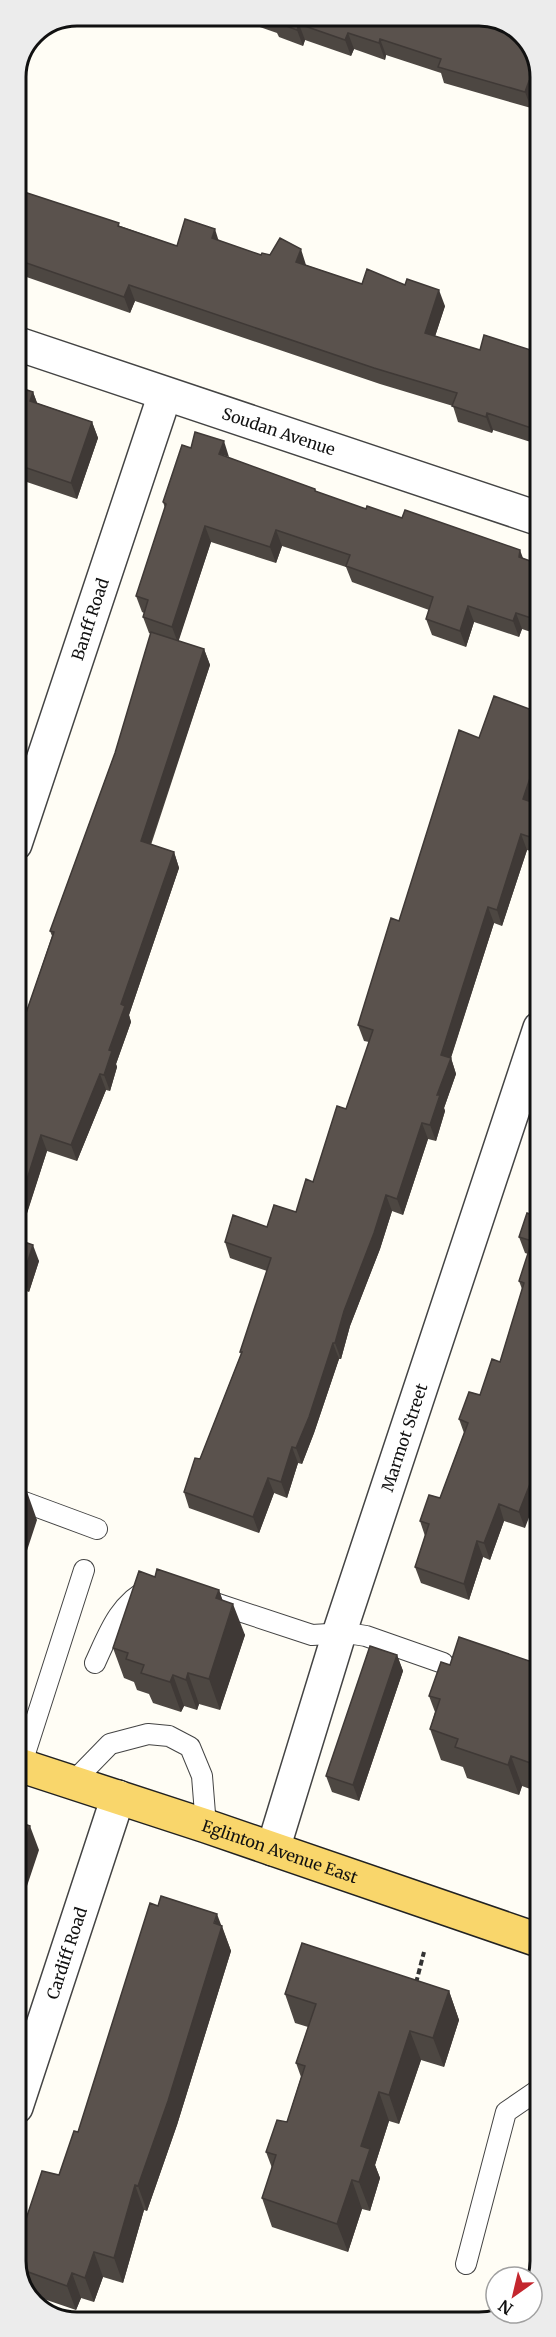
<svg xmlns="http://www.w3.org/2000/svg" width="556" height="2337" font-family="Merriweather,serif">
	<style>
		.lines { fill: none; stroke-linecap: round; stroke-linejoin: round }
		.service-casing { stroke: #444; stroke-width: 22 }
		.minor-casing { stroke: #444; stroke-width: 36 }
		.primary-casing { stroke: #222; stroke-width: 36 }
		.path { stroke: #333; stroke-width: 4; stroke-dasharray: 6 3; stroke-linecap: butt }
		.service { stroke: #fff; stroke-width: 20 }
		.minor { stroke: #fff; stroke-width: 33 }
		.primary { stroke: #f9d66b; stroke-width: 33 }
		.wall { fill: #4d4742 }
		.shaded-wall { fill: #3f3936 }
		.building { fill: #5a524d; stroke: #3f3936; stroke-width: 1.5 }
		.labels { text-anchor: middle; stroke-width: 6; stroke-linejoin: round; paint-order: stroke }
		.street-label { font-size: 16px; fill: #111; stroke: #fff }
		.rim { fill: none; stroke: #111; stroke-width: 3 }
	</style>
	<rect width="100%" height="100%" fill="#fffdf5"/>
	<g class="lines">
		<defs>
			<path id="service" d="M16 1499 97 1529
				M212 1602 312 1635 347 1633 366 1636 443 1663
				M95 1663C108 1635 119 1603 149 1589
				M21 1766 84 1570
				M72 1783 110 1744 148 1734 169 1736 190 1747 202 1776 206 1826
				M466 2264 506 2112 541 2088"/>
			<g id="minor">
				<path id="s1" d="M15 343 540 519"/>
				<path id="s2" d="M15 844 165 394"/>
				<path id="s3" d="M273 1849 339 1634 540 1028"/>
				<path id="s4" d="M16 2107 118 1797"/>
			</g>
			<g id="primary">
				<path id="s5" d="M16 1764 206 1826 541 1941"/>
			</g>
		</defs>
		<use href="#service" class="service-casing"/>
		<use href="#minor" class="minor-casing"/>
		<use href="#primary" class="primary-casing"/>
		<path class="path" d="M416 1983 424 1952"/>
		<use href="#service" class="service"/>
		<use href="#minor" class="minor"/>
		<use href="#primary" class="primary"/>
	</g>
	<path class="wall" d="M226 15H488L540 64V100L534 98 531 108 444 83 441 73 386 55 385 60 354 49 351 56 305 40 303 46 279 37 277 33Z
		M15 189 177 246 219 241 261 255 306 265 362 284 445 306 435 336 480 350 540 353V445L493 430 492 433 458 422 453 406 380 384 135 301 130 313 15 273Z
		M15 386 33 392 37 403 92 422 98 438 77 499 15 478Z
		M229 458 315 489 316 492 366 509 402 518 524 559 534 565 540 567V635L522 629 519 637 474 622 466 647 432 635 426 619 429 610 352 582 346 567 282 546 276 563 211 542 178 641 204 649 210 665 151 845 174 852 179 868 129 1015 131 1022 116 1064 117 1067 110 1091 106 1090 77 1161 47 1151 18 1240 39 1261 29 1292 16 1287 15 1025 26 1013 52 936 50 931 115 753 151 634 149 633 143 617 144 613 142 612 136 596 165 508 163 502Z
		M540 713V781L533 802 540 805V839L536 853 527 850 502 926 494 923 451 1058 456 1074 444 1108 445 1111 436 1141 428 1139 403 1215 392 1211 380 1249 350 1326 341 1359H339L314 1433 302 1464 298 1463 287 1498 274 1493 259 1533 189 1508 184 1492 200 1459 241 1354 240 1352 267 1271 230 1258 225 1242 267 1227 296 1212 313 1182 346 1109 369 1042 364 1041 358 1025 399 921 479 738Z
		M536 1216 525 1528 504 1521 490 1560 483 1557 469 1600 421 1583 415 1567 425 1536 420 1521 440 1498 464 1433 459 1419 480 1395 500 1362 522 1289 519 1281 528 1254 525 1253 519 1237Z
		M155 1577 219 1590 222 1600 245 1635 220 1710 199 1704 197 1710 184 1706 181 1712 153 1703 149 1694 137 1690 134 1682 124 1678 113 1648Z
		M397 1655 403 1671 359 1801 332 1792 326 1776Z
		M450 1665H541V1793L522 1786 519 1795 467 1778 463 1767 441 1760 430 1729 435 1712 429 1696Z
		M222 1926 231 1951 177 2125 147 2211 144 2210 123 2283 103 2277 94 2302 81 2298 76 2310 29 2294 16 2273V2249L59 2175 78 2132Z
		M449 1991 459 2020 444 2067 421 2060 399 2124 389 2121 375 2165 380 2178 370 2211 362 2209 348 2252 272 2227 262 2198 272 2168 266 2152 287 2122 301 2077 296 2063 308 2027 295 2023 285 1994Z"/>
	<path class="shaded-wall" d="M299 24 305 40 303 46 297 30Z
		M348 33 354 49 351 56 345 40Z
		M380 39 386 55 385 60 379 43Z
		M529 81 534 98 531 108 525 92Z
		M215 229 220 245 212 238Z
		M301 249 306 265 301 278 296 262Z
		M129 285 135 301 130 313 124 297Z
		M439 290 445 306 431 349 425 333Z
		M33 392 39 408 30 401Z
		M487 413 493 430 492 433 486 417Z
		M92 422 98 438 77 499 71 483Z
		M224 441 229 457 219 454Z
		M205 526 211 542 178 643 172 627Z
		M276 530 282 546 276 563 270 547Z
		M520 550 526 566 519 557Z
		M19 573 25 589 15 619V584Z
		M468 606 474 622 466 647 460 631Z
		M516 613 522 629 519 637 513 621Z
		M204 649 210 665 146 857 141 841Z
		M540 748V781L529 815 523 799Z
		M540 806V839L536 853 530 837Z
		M521 834 527 850 502 926 497 910Z
		M174 852 179 868 129 1015 131 1022 116 1064 117 1067 110 1091 104 1075 121 1004Z
		M488 907 494 923 450 1060 451 1058 456 1074 444 1108 445 1111 436 1141 430 1125 437 1095 441 1055Z
		M100 1074 106 1090 77 1161 71 1145Z
		M422 1123 428 1139 403 1215 397 1199Z
		M41 1135 47 1151 16 1248V1214Z
		M386 1195 392 1211 380 1249 350 1326 341 1359 335 1343 344 1311Z
		M33 1245 39 1261 29 1292 23 1276Z
		M333 1343 339 1359 314 1433 302 1464 296 1448Z
		M292 1447 298 1463 287 1498 281 1482Z
		M541 1451V1486L525 1528 519 1512Z
		M268 1478 274 1493 259 1533 253 1517Z
		M26 1489 37 1520 16 1584V1520Z
		M499 1504 504 1521 490 1560 484 1543Z
		M477 1541 483 1557 469 1600 464 1584Z
		M219 1590 229 1618 233 1604 245 1635 220 1710 209 1679 216 1598Z
		M397 1655 403 1671 359 1801 353 1785Z
		M188 1673 199 1704 197 1710 186 1680Z
		M173 1675 184 1706 181 1712 170 1682Z
		M541 1752V1776L536 1765Z
		M511 1756 522 1786 519 1795 508 1765Z
		M30 1826 39 1850 16 1919V1869Z
		M217 1914 231 1951 177 2125 147 2211 138 2186Z
		M449 1991 459 2020 444 2067 433 2038Z
		M410 2031 421 2060 399 2124 389 2095Z
		M379 2092 389 2121 375 2165 380 2178 370 2211 359 2182 361 2146Z
		M352 2180 362 2209 348 2252 337 2224Z
		M135 2185 144 2210 123 2283 114 2258Z
		M94 2252 103 2277 94 2302 85 2278Z
		M72 2273 81 2298 76 2310 67 2286Z"/>
	<path class="building" d="M267 15H488L520 30 540 64V81L539 80 538 85 529 81 525 92 438 67 441 59 380 39 379 43 348 33 345 40 299 24 297 30 273 21 274 18Z
		M15 189 119 223 118 226 177 246 185 219 215 229 212 238 261 255 262 253 270 255 280 238 301 249 296 262 362 284 367 269 405 285 407 279 439 290 425 333 480 350 484 335 540 353V431L487 413 486 417 452 406 457 393 374 368 129 285 124 297 15 259Z
		M15 386 33 392 30 401 92 422 71 483 15 464Z
		M195 432 224 441 219 454 315 489V491L366 509 367 506 402 518 405 510 520 550 519 557 533 562 532 564 540 567V621L516 613 513 621 468 606 460 631 426 619 433 597 346 566 350 555 276 530 270 547 205 526 172 627 143 617 148 600 136 596 166 504 163 502 182 445 191 448Z
		M15 572 19 573 15 584Z
		M151 632 204 649 141 841 174 852 121 1004 125 1006 109 1050 112 1051 104 1075 100 1074 71 1145 41 1135 16 1214 15 1025 20 1011 26 1013 54 932 50 931 115 753Z
		M494 696 540 713V748L523 799 540 805V806L530 837 521 834 497 910 488 907 441 1055 451 1058 437 1095H440L430 1125 422 1123 397 1199 386 1195 374 1233 344 1311 335 1343H333L309 1417 296 1448 292 1447 281 1482 268 1478 253 1517 184 1492 195 1458 200 1459 242 1352H240L271 1258 225 1242 233 1215 267 1227 274 1205 296 1212 306 1179 313 1182 337 1106 346 1109 373 1030 358 1025 391 918 399 921 459 730 479 738Z
		M540 1202 541 1451 537 1466 519 1512 499 1504 484 1543 477 1541 464 1584 415 1567 429 1524 420 1521 429 1495 440 1498 468 1423 459 1419 469 1392 480 1395 492 1359 500 1362 524 1283 519 1281 532 1241 519 1237 527 1213 536 1216Z
		M16 1239 33 1245 23 1276 16 1273Z
		M16 1486 26 1489 16 1520Z
		M157 1569 219 1590 216 1598 233 1604 209 1679 188 1673 186 1680 173 1675 170 1682 141 1673 144 1665 126 1659 128 1653 113 1648 139 1571 155 1577Z
		M459 1637 541 1665V1752L536 1765 511 1756 508 1765 455 1747 458 1739 430 1729 440 1699 429 1696 441 1662 450 1665Z
		M370 1646 397 1655 353 1785 326 1776Z
		M16 1821 30 1826 16 1869Z
		M161 1896 217 1914 214 1923 222 1926 168 2101 138 2186 135 2185 114 2258 94 2252 85 2278 72 2273 67 2286 20 2269 21 2267 16 2265V2249L42 2171 59 2175 74 2131 78 2132 150 1903 158 1906Z
		M302 1943 449 1991 433 2038 410 2031 389 2095 379 2092 361 2146 370 2149 359 2182 352 2180 337 2224 262 2198 276 2155 266 2152 277 2120 287 2122 305 2066 296 2063 316 2004 285 1994Z"/>
	<g class="labels">
		<g class="street-label">
			<text dy="6" stroke="none"><textPath href="#s1" startOffset="278">Soudan Avenue</textPath></text>
			<text dy="6" stroke="none"><textPath href="#s2" startOffset="237">Banff Road</textPath></text>
			<text dy="6" stroke="none"><textPath href="#s3" startOffset="432">Marmot Street</textPath></text>
			<text dy="6" stroke="none"><textPath href="#s5" startOffset="278">Eglinton Avenue East</textPath></text>
			<text dy="6" stroke="none"><textPath href="#s4" startOffset="162">Cardiff Road</textPath></text>
		</g>
	</g>
	<path d="M0 0H556V2337H0ZM77 26H479A51 51 0 0 1 530 77V2261A51 51 0 0 1 479 2312H77A51 51 0 0 1 26 2261V77A51 51 0 0 1 77 26Z" fill="#ececec" fill-rule="evenodd"/>
	<path class="rim" d="M77 26H479A51 51 0 0 1 530 77V2261A51 51 0 0 1 479 2312H77A51 51 0 0 1 26 2261V77A51 51 0 0 1 77 26Z"/>
	<g transform="translate(514 2295) rotate(214)"><circle r="28" fill="#ffffff" stroke="#a0a0a0" stroke-width="1.5"/>
	<path d="M0-4.5L10 22L0 15L-10 22Z" fill="#c4262e"/>
	<text y="-9" font-size="16" font-weight="bold" text-anchor="middle" fill="#111111">N</text>
	</g>
</svg>
